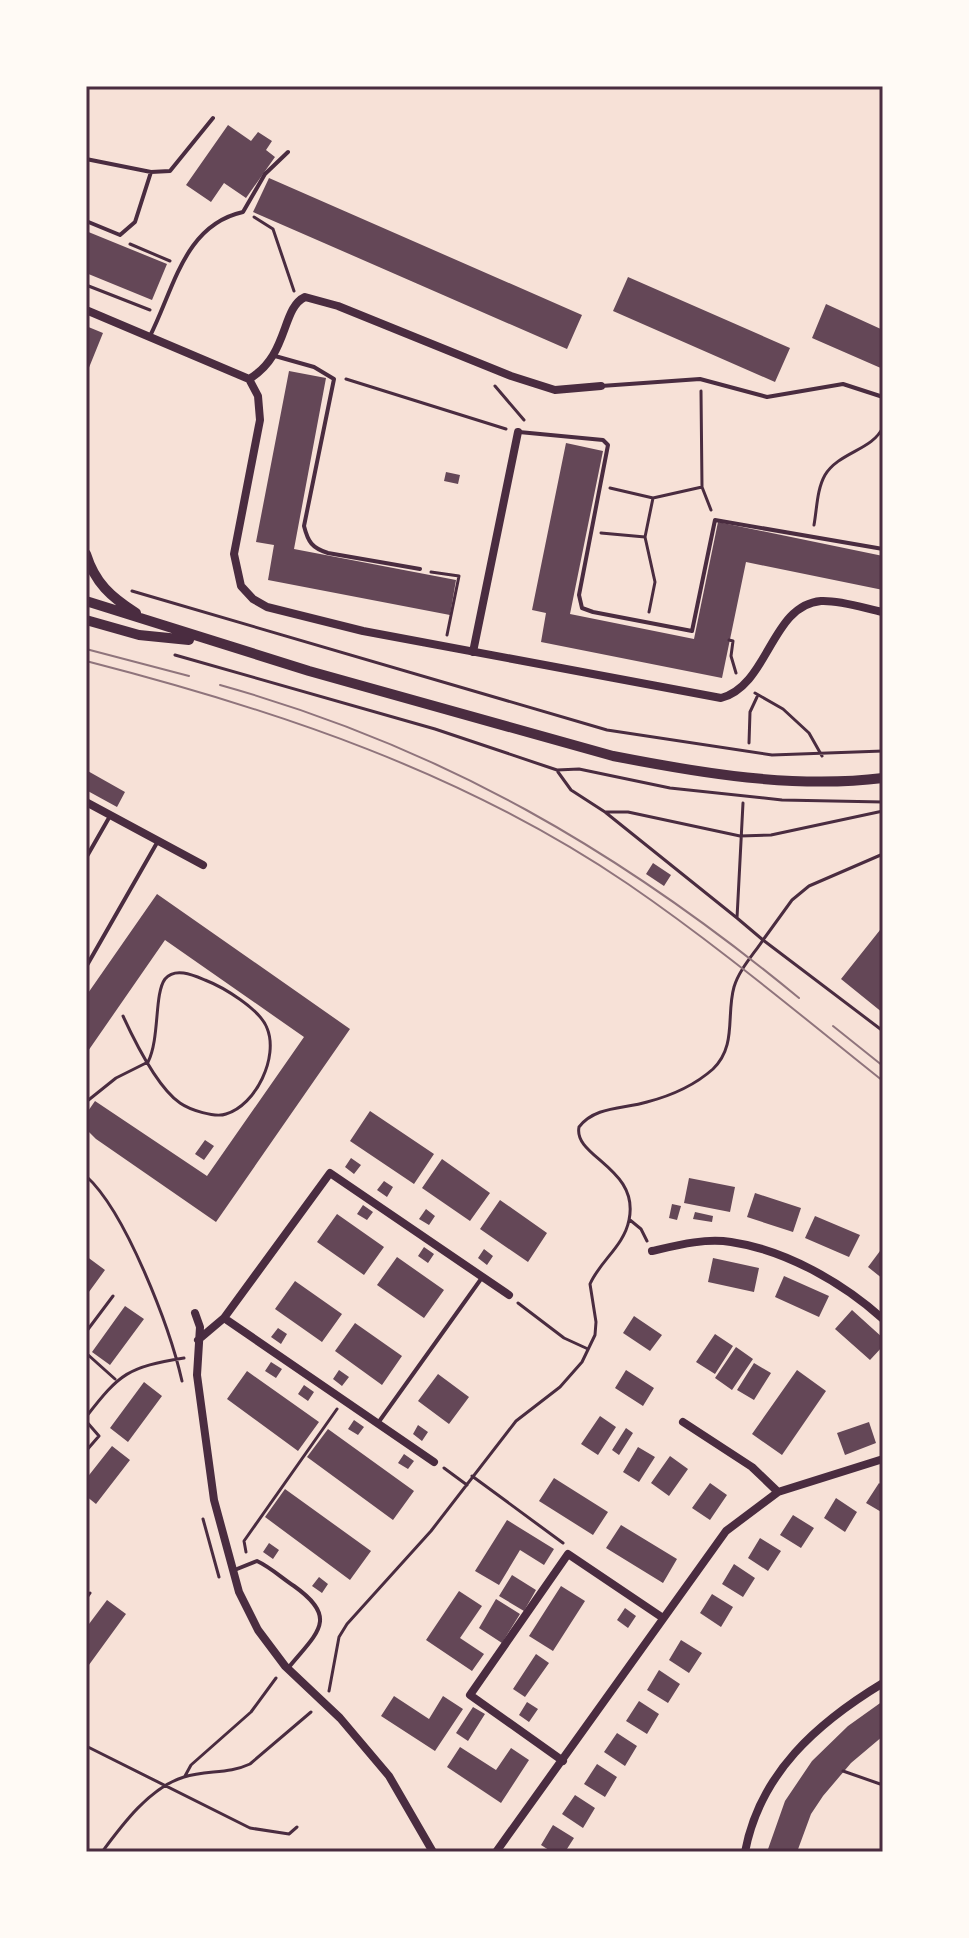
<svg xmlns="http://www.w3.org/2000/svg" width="969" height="1938" font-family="'Source Sans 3',sans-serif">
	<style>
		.building { fill: #644757 }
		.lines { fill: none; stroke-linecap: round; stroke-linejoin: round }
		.path { stroke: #4a2c40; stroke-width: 3 }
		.service { stroke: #4a2c40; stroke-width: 4 }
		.minor { stroke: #4a2c40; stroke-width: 8 }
		.tertiary { stroke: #4a2c40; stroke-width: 10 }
		.tram { stroke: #8f747c; stroke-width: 2 }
		.neatline { fill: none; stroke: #4a2c40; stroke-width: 3 }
	</style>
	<rect width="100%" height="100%" fill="#f7e1d7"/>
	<path class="building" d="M228 125 251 141 258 132 272 141 266 150 275 157 246 198 224 183 211 202 186 185Z
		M269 178 582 315 567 349 253 212Z
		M86 231 167 264 152 300 86 273Z
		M628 277 790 348 775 382 613 311Z
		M826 304 883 330V369L812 338Z
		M86 326 103 333 86 375Z
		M289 371 326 378 294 549 456 580 450 615 268 580 274 545 256 542Z
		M566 443 603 451 570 614 694 639 718 522 883 556V590L746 562 722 678 541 642 546 613 532 610Z
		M446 472 460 475 458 484 444 481Z
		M86 770 125 792 117 807 86 790Z
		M653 863 671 875 664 886 646 874Z
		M157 894 350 1029 216 1222 96 1139 86 1129V1114L95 1101 207 1176 304 1037 165 940 86 1054V996Z
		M880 930 883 932V1013L841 979Z
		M370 1111 434 1154 414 1184 350 1141Z
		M205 1140 214 1146 204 1160 195 1154Z
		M351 1158 361 1165 354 1174 345 1167Z
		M442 1159 490 1193 470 1221 422 1188Z
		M689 1178 735 1187 730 1212 684 1203Z
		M384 1181 393 1187 387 1197 377 1190Z
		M755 1193 801 1208 793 1232 747 1217Z
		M500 1200 547 1233 528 1262 480 1229Z
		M672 1204 681 1206 677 1220 669 1218Z
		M363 1205 373 1212 367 1220 357 1214Z
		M426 1209 435 1216 429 1225 419 1219Z
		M695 1212 713 1216 712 1222 693 1219Z
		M337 1214 384 1247 364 1275 317 1242Z
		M815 1216 860 1235 849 1257 805 1238Z
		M424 1247 434 1254 428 1263 418 1256Z
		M883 1247V1279L868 1267Z
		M484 1249 493 1256 487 1265 478 1258Z
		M86 1256 105 1270 86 1296Z
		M397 1257 444 1290 424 1318 377 1285Z
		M713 1258 759 1268 754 1292 708 1282Z
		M784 1276 829 1296 819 1317 775 1297Z
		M295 1281 342 1314 322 1342 275 1309Z
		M125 1306 144 1319 110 1365 92 1352Z
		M852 1310 883 1338V1346L870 1360 835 1329Z
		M634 1316 662 1335 650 1351 623 1333Z
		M355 1323 402 1356 382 1385 335 1351Z
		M278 1328 287 1334 281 1344 271 1337Z
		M715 1334 733 1346 715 1374 696 1362Z
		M736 1347 753 1359 732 1390 715 1378Z
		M271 1362 282 1369 276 1378 265 1371Z
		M754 1363 771 1373 754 1400 737 1390Z
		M339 1370 349 1377 342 1386 333 1379Z
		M626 1370 654 1388 643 1406 615 1388Z
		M797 1370 826 1391 782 1455 752 1434Z
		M247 1371 319 1422 298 1451 227 1399Z
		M438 1374 469 1397 449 1424 418 1401Z
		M144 1382 162 1396 128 1442 110 1428Z
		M304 1385 314 1392 308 1401 298 1394Z
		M600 1416 616 1427 598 1455 581 1444Z
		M354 1420 364 1427 358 1435 348 1429Z
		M869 1422 876 1443 845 1455 837 1433Z
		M418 1425 428 1432 422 1441 413 1434Z
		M626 1428 633 1433 619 1455 612 1450Z
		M328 1429 414 1491 393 1520 307 1457Z
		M112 1446 130 1460 96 1504 86 1496V1479Z
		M638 1447 655 1457 639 1482 623 1472Z
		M404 1454 414 1461 408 1469 398 1463Z
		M670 1456 688 1469 669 1496 651 1483Z
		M554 1478 608 1512 593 1535 539 1501Z
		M710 1483 727 1495 710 1520 692 1508Z
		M879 1483 883 1486V1513L866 1503Z
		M285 1489 371 1551 350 1580 265 1517Z
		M836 1498 857 1512 845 1532 824 1518Z
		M793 1515 814 1528 801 1548 780 1535Z
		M507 1520 554 1549 544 1565 520 1550 499 1585 475 1571Z
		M621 1525 677 1559 663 1583 606 1548Z
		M760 1538 781 1551 768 1571 748 1558Z
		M269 1543 279 1550 273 1559 263 1552Z
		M734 1564 755 1578 743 1597 722 1584Z
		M512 1575 536 1590 524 1611 499 1596Z
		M319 1577 328 1584 322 1593 312 1586Z
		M561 1586 585 1601 553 1651 529 1636Z
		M459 1591 482 1606 460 1638 484 1654 472 1671 426 1640Z
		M712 1594 733 1607 721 1627 700 1613Z
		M496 1599 520 1614 502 1643 479 1628Z
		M107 1600 126 1614 86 1669V1628Z
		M625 1608 636 1616 628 1628 617 1620Z
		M681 1640 702 1653 689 1673 669 1660Z
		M536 1654 549 1663 525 1697 513 1689Z
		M659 1670 680 1684 668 1703 647 1690Z
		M394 1696 429 1719 443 1696 463 1709 435 1751 381 1716Z
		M639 1701 659 1714 647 1734 626 1721Z
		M883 1701V1736L851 1763 823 1796 811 1814 797 1852H767L785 1801 812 1761 848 1726Z
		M527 1702 538 1709 529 1722 519 1715Z
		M473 1707 485 1714 468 1741 456 1733Z
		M617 1733 637 1746 625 1766 604 1752Z
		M460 1747 496 1770 511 1748 529 1760 501 1803 447 1767Z
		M597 1764 617 1777 605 1797 584 1784Z
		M575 1795 595 1808 583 1828 562 1814Z
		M553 1825 574 1838 565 1852H552L541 1845Z"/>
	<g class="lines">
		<path class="path" d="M254 217 273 229 294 291
			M130 244 170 261
			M86 285 150 310
			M346 379 506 429
			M495 386 524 420
			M701 391 702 487 711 510
			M610 488 653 498
			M814 525C817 508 817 489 825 475 839 452 873 450 883 427
			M601 533 645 537
			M431 572 459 576 447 635
			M132 591 607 730 772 755 883 751
			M649 612 655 582 645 537 653 498 702 487
			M729 640 733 641 731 656 736 673
			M175 655 435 729 557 770 579 769 670 788 782 800 883 802
			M755 693 783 709 809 733 822 756
			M749 743 750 712 757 697
			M558 772 571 790 605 812 737 918
			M605 812H628L740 836 771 835 883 811
			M883 854 809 886 792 900 763 940 883 1031
			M86 1102 116 1078 148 1062C160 1038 154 994 165 979 175 967 193 975 205 980 223 987 260 1009 267 1028 279 1057 256 1105 226 1114 215 1118 190 1110 180 1103 157 1087 135 1042 123 1016
			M86 1176C126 1212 170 1328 182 1381
			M630 1220 641 1229 647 1241
			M518 1303 564 1338 588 1349
			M86 1332 113 1296
			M86 1353 115 1379
			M86 1417C120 1373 128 1367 184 1358
			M86 1421 99 1436 86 1451
			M444 1468 467 1485
			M472 1476 563 1543
			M203 1519 219 1577
			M246 1552 244 1541 337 1409
			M86 1599 90 1593
			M329 1691 339 1637 347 1624 431 1531 516 1421 560 1387 582 1362 595 1335 596 1322 590 1284C600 1261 624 1246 629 1220 640 1168 573 1157 579 1127 595 1106 624 1109 647 1102 670 1096 695 1085 713 1069 737 1046 726 1015 734 987 739 970 753 955 763 940L737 918 743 803
			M86 1746 250 1828 289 1834 297 1827
			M843 1771 883 1785
			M185 1776 191 1765 251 1712 276 1678
			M102 1852C122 1825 150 1787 184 1777 206 1770 229 1774 250 1764L311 1712"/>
		<path class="service" d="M86 159 151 172 135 222 120 235 86 221
			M151 172 170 171 213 118
			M150 336C174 289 184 225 243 212L265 174 288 152
			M275 356 314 367 334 379 304 526C308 542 312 548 328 553L420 569
			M601 386 700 379 767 397 843 384 883 397
			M519 432 603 440 608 445 579 595 582 608 593 612 692 631 715 520 883 549
			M86 858 110 816
			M86 967 158 841
			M378 1423 481 1279
			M232 1571 257 1561C270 1567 282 1578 294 1586 339 1618 318 1632 289 1667"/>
		<path class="minor" d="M86 310 249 379 258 396 260 420 234 554 241 586 253 599 267 607 363 631 721 698C769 685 771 605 821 601 840 600 864 608 883 612
			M249 379C289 356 281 308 305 297L338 306 511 376 555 390 601 386
			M473 652 518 432
			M86 802 203 865
			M652 1251C678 1245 705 1238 731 1242 786 1250 843 1283 883 1319
			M195 1313 200 1327 197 1375 214 1500 239 1592 258 1630 285 1666 340 1718 389 1776 433 1852
			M224 1318 434 1462
			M198 1340 224 1318 330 1173 509 1295
			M683 1422 752 1467 778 1492
			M563 1761 470 1695 568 1554 663 1618
			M496 1852 726 1531 778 1492 883 1459
			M745 1852C760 1773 817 1723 883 1683"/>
		<path class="tertiary" d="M86 554C95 583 111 597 136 613
			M86 601 309 671 613 756C700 773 794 789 883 778
			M86 620 139 635 189 640"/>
		<path class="tram" d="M86 649 189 676
			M86 661C277 710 463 772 628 884 717 945 799 1014 883 1081
			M220 685C442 747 622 852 799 998
			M833 1026 883 1066"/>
	</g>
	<rect width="969" height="1938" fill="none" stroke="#fffaf5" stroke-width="176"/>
	<rect x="88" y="88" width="793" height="1762" class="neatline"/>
</svg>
